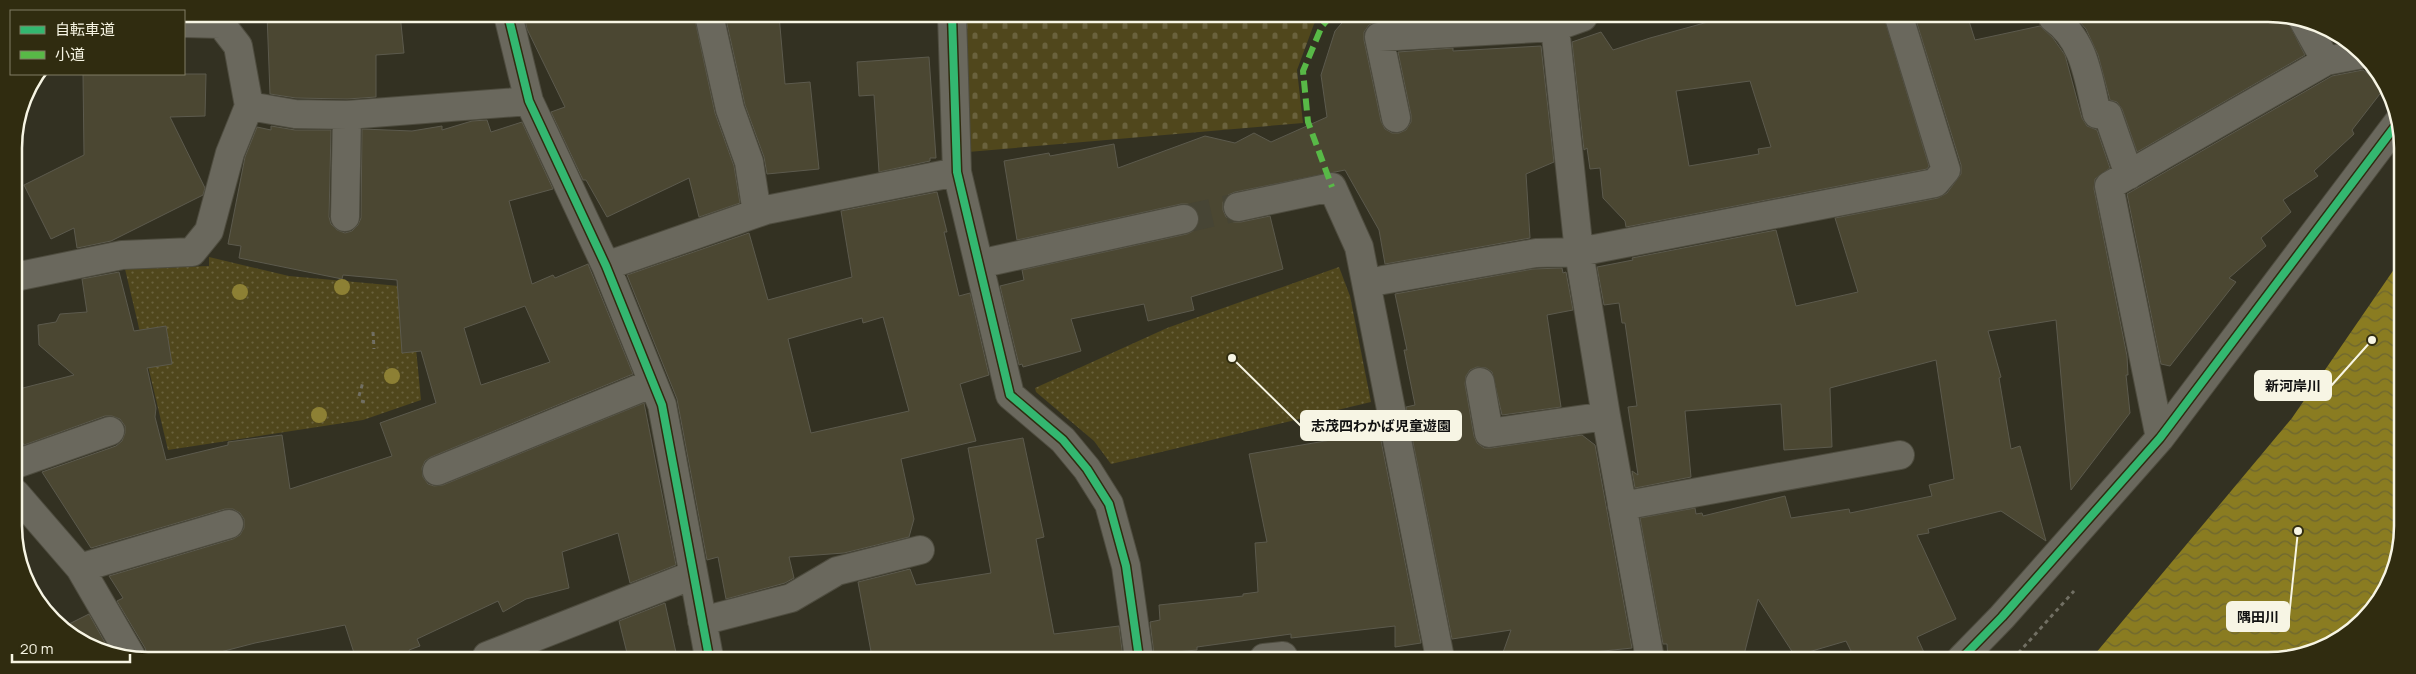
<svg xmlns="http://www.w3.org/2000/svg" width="2416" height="674" font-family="Manrope,'Noto Sans JP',sans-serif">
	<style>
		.cemetery { fill: url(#cemetery-stones) }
		.park { fill: url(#park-dots) }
		.water { fill: url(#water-waves) }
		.building { fill: #4b4732; stroke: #5c5a4d; fill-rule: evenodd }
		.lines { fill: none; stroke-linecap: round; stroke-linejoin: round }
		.minor-tunnel { stroke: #474535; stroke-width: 28; stroke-dasharray: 28 14; stroke-linecap: butt }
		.minor-casing { stroke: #4e4c3f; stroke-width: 30 }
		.path { stroke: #716f63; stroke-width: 3; stroke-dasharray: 4 4; stroke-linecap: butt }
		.minor { stroke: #6a685d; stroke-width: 28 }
		.quiet { stroke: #58b947; stroke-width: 6; stroke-dasharray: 12 6; stroke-linecap: butt }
		.cycleway-casing { stroke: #302c10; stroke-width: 11 }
		.cycleway { stroke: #33b770; stroke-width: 8 }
		.tree { fill: #8d8034 }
		.rim { fill: none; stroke: #f7f5e4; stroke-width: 2.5 }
		.leader { fill: none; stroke: #f7f5e4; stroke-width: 2 }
		.callout-dot { fill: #f7f5e4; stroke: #302c10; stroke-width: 2 }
		.callout { fill: #f7f5e4; stroke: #f7f5e4; stroke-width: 2 }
		.callout-label { font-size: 14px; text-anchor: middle; font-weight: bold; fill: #111 }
	</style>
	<defs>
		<pattern id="cemetery-stones" width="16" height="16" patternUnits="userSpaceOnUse" patternTransform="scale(1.25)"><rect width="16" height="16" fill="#50471c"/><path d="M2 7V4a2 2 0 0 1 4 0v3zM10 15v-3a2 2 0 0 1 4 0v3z" fill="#6a623d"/></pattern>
		<pattern id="park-dots" width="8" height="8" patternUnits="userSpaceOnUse" patternTransform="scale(1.25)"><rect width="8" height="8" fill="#50471c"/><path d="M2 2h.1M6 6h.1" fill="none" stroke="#6a623d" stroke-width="1.8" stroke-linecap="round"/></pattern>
		<pattern id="water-waves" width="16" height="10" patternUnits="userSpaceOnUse" patternTransform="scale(1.25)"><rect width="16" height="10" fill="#8a7c21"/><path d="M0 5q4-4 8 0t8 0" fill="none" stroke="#6d6631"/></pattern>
	</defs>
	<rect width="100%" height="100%" fill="#333122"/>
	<path class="cemetery" d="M959 15 1321 16 1314 24 1297 70 1303 123 968 152Z"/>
	<path class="park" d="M209 257 289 276 410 287 421 400 363 420 168 450 125 269 209 266Z
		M1339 267 1350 296 1371 402 1111 464 1094 441 1036 392 1035 388 1167 328Z"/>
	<path class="water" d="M2399 262 2398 560 2356 627 2319 650 2276 660H2090L2292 418Z"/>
	<path class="building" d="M267 14H400L404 53 376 55V97L347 99 296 98 270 94Z
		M524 15H694L715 113 734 166 740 203 699 217 689 178 607 217 586 180H583L551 112 565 107 527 29Z
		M725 15H779L785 84 810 82 819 169 767 174 764 157 745 105Z
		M1348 16H1434V18L1378 22 1369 25 1364 32V40L1381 121 1385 129 1392 133H1399L1406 130 1411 122V115L1398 52 1453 48V51L1541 46 1554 162 1526 174 1530 238 1385 264 1379 230 1345 170 1235 192 1228 195 1223 202V210L1226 217 1233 222H1241L1270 216 1283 269 1191 297 1194 310 1148 321 1144 304 1071 319 1081 351 1023 367 1022 364 1019 365 1000 286 1024 280 1022 270 1187 234 1195 230 1199 224V216L1195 208 1188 204H1181L1017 240 1004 161 1049 153 1050 156 1114 144 1118 168 1205 136 1235 143 1254 133 1271 142 1327 117 1321 75 1335 31Z
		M1726 17H1884L1929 166 1927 169 1626 227 1625 221 1603 198 1600 168 1590 169 1587 148 1584 150 1572 42 1601 32 1613 50 1650 38ZM1750 81 1771 147 1758 149 1759 154 1689 166 1676 91Z
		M1915 17 1968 18 1975 40 2040 26 2053 38 2065 55 2082 118 2087 126 2097 130 2110 168 2095 179 2094 189 2127 356 2128 375H2126L2130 413 2071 490 2056 320 1988 331 2001 377 1999 378 2011 449 2020 446 2046 541 2001 511 1928 529 1929 533 1917 535 1956 619 1917 637 1927 659H1855L1846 641 1795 656 1758 599 1743 659H1668L1667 644H1663L1640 518 1695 508 1696 514 1702 513 1703 516 1785 496 1791 518 1849 509 1850 513 1932 496 1929 485 1954 479 1936 360 1830 388 1832 447 1784 450 1781 404 1685 411 1691 477 1635 488 1632 471 1638 475 1628 407 1637 406 1625 323H1622L1619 303 1604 305 1597 267 1633 260 1632 258 1776 230 1796 306 1858 292 1835 218 1938 198 1947 193 1961 174V165Z
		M2082 18H2286L2305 55 2137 152 2122 109 2117 102 2110 100 2098 55 2086 29 2077 19Z
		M929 57 936 158H930V161L879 172 874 95 859 96 857 62Z
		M2363 70 2378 81 2383 90 2352 130 2354 134 2314 171 2318 176 2283 200 2291 212 2261 238 2266 246 2229 278 2236 282 2170 366 2161 364 2127 194 2332 76Z
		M83 74H206L205 116 170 117 205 188 203 195 111 241 77 248 74 228 51 239 24 185 84 155Z
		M487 120 491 132 522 122 553 189 509 201 532 284 553 275 555 278 588 264 633 374 431 457 425 461 422 468 423 477 428 484 434 486 443 485 644 403 676 565 630 583 618 533 562 552 569 588 526 599 503 612 498 601 417 639 420 646 409 650 411 656H355L345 625 255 643 205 656H147L145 648 117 601 123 598 109 576 233 539 240 535 244 528V519L240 513 233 509H225L91 548 42 472 116 446 122 441 125 433V426L120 419 112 416H105L24 445 16 431 15 390 74 375 39 345 38 325 56 322 60 314 87 312 82 279 119 272 134 331 166 326 172 364 147 368 156 408 155 417 166 460 228 445V442L282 435 290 489 392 456 380 423 436 403 421 351 402 353 397 280 343 275 342 279 239 258 241 246 228 244 245 157 257 127 271 130V126L295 130H331L329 217 331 224 337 230 345 233 352 231 358 225 361 218 362 129 412 131 442 126V130L472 121ZM525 306 550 362 481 385 464 328Z
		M937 192 947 232H944L959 296 970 293 989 375 960 384 976 441 901 459 914 519 909 537 844 553 789 557 794 578 785 583 726 599 718 557 707 560 677 399 627 275 749 233 768 300 852 277 841 211ZM883 317 909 411 811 433 788 339 862 318 863 323Z
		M1562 268 1563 273 1566 272 1573 310 1547 315 1561 407 1502 415 1492 372 1486 368 1477 367 1470 370 1466 376 1465 384 1474 436 1477 443 1484 448H1491L1582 435 1595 445 1632 648 1575 654 1568 659 1501 658 1511 630 1452 639 1406 407 1415 405 1404 350H1407L1395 294 1533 269Z
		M1376 415 1421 643 1395 647V626L1291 638V634L1197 647V650L1154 654 1150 622 1160 620 1159 605 1243 596V594L1258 592 1255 543 1267 542 1249 454 1331 440 1329 427Z
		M1023 438 1044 537 1036 539 1054 634 1119 626 1123 658 872 657 858 582 910 569 916 585 991 573 968 448Z
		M665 603 677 657H628L619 621Z
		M89 614 112 655 63 627Z"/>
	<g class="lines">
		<path class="minor-tunnel" d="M1184 219 1238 207"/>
		<defs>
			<path id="minor" d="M223 14 221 24 238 46 249 106 295 114 347 115 529 101
				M508 15 529 101 606 266 662 405 709 657
				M709 15 730 109 749 162 757 213
				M952 15 957 172 1010 395 1063 440 1087 469 1109 504 1126 566 1139 658
				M1583 17 1555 27 1579 252 1606 416 1650 659
				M2053 18C2085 40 2088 78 2097 114L2108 115 2129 175
				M2302 18 2326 61
				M184 23 221 24
				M1396 118 1379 37 1555 27
				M1238 207 1332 187 1359 247 1440 658
				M345 217 347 115
				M979 264 1184 219
				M606 266 766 210 957 172
				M15 277 122 255 192 252 209 231 230 153 249 106
				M1383 280 1536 253 1579 252 1935 183 1946 170 1899 17
				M1480 382 1489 433 1606 416
				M2160 438 2109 186 2326 61 2363 54
				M16 464 110 431
				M437 471 653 383
				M16 494 80 568 131 656
				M1622 506 1900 455
				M80 568 229 524
				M702 621 791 598 837 571 920 550
				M487 656 693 575
				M1264 658 1283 656
				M1961 659 2002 617 2160 438 2399 121"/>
		</defs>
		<use href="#minor" class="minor-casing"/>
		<path class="path" d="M373 332 374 349
			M359 396 363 382
			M361 401 365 402
			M2013 659 2074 591"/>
		<use href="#minor" class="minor"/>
		<path class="quiet" d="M1331 16 1322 26 1303 71 1308 122 1332 187"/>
		<defs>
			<path id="cycleway" d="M508 15 529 101 606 266 662 405 709 657
				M952 15 957 172 1010 395 1063 440 1087 469 1109 504 1126 566 1139 658
				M1961 659 2002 617 2160 438 2399 121"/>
		</defs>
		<use href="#cycleway" class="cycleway-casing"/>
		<use href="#cycleway" class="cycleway"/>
	</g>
	<g class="tree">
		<circle cx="342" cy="287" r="8"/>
		<circle cx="240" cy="292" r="8"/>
		<circle cx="392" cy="376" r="8"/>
		<circle cx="319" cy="415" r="8"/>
	</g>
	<path d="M0 0H2416V674H0ZM148 22H2268A126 126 0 0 1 2394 148V526A126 126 0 0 1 2268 652H148A126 126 0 0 1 22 526V148A126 126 0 0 1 148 22Z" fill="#302c10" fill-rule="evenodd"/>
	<path class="rim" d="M148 22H2268A126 126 0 0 1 2394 148V526A126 126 0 0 1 2268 652H148A126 126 0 0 1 22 526V148A126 126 0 0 1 148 22Z"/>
	<path class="leader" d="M2372 340L2331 386M1232 358L1301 426M2298 531L2289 617"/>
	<g class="callout-dot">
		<circle cx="2372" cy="340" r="5"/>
		<circle cx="1232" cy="358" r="5"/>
		<circle cx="2298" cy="531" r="5"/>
	</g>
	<g class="callout">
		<rect x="2255" y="371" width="76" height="29" rx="5"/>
		<rect x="1301" y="411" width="160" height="29" rx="5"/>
		<rect x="2227" y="602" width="62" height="29" rx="5"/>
	</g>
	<g class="callout-label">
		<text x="2293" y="391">新河岸川</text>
		<text x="1381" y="431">志茂四わかば児童遊園</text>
		<text x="2258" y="622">隅田川</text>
	</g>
	<rect x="10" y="10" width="175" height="65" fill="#302c10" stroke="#807c65"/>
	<rect x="20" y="26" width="25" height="8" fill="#33b770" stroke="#807c65"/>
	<text x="55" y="35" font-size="15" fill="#f7f5e4">自転車道</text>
	<rect x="20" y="51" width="25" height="8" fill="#58b947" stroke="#807c65"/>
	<text x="55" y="60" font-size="15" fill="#f7f5e4">小道</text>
	<path d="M12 654v8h118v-8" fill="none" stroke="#f7f5e4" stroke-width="2.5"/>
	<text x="20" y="654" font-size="15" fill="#f7f5e4" stroke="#302c10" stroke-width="4" paint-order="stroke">20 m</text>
</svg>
